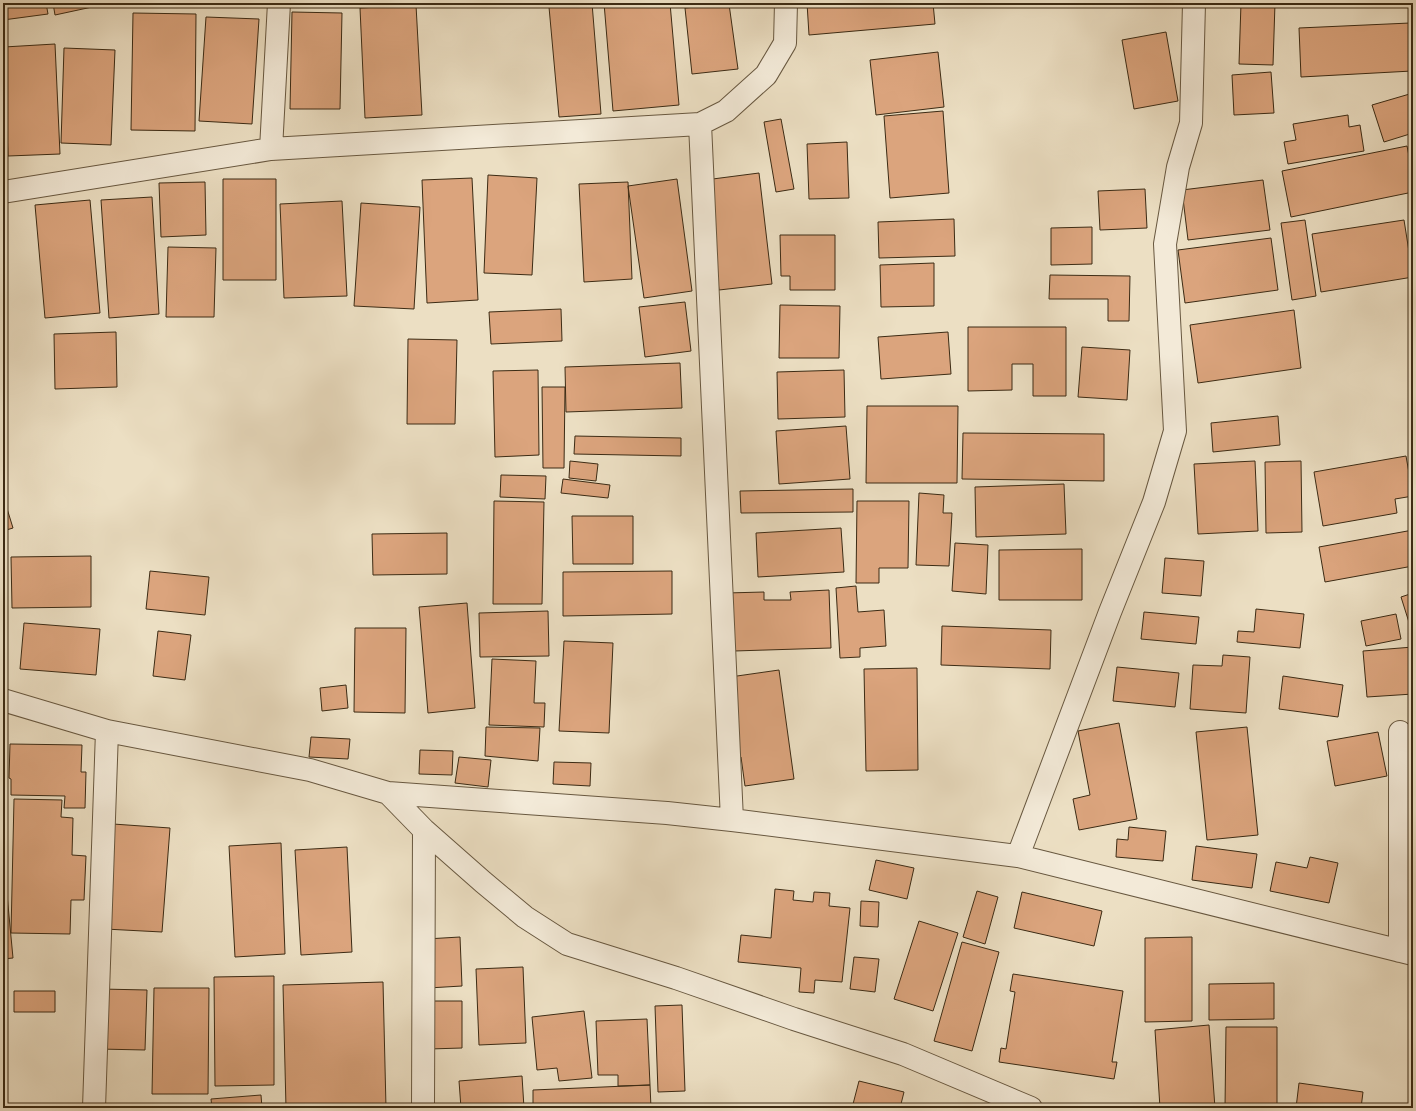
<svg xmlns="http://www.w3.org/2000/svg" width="1416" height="1111" font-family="'IM FELL English',serif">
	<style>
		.building { fill: #dba47d; stroke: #3c2b14 }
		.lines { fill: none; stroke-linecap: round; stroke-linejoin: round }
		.minor-casing { stroke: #685840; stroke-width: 24 }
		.minor { stroke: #f3ead8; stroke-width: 22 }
	</style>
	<rect width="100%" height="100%" fill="#ecdfc3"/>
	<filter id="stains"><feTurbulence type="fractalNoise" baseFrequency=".005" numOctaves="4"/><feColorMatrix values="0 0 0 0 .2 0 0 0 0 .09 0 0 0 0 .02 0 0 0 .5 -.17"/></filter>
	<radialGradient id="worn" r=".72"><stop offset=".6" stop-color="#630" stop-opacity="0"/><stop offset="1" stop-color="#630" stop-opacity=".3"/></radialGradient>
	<path class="building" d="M3 3H46L48 14 3 20Z
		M53 3H106V4L55 15Z
		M592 3 601 114 559 117 549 7Z
		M604 3H670L679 105 613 111Z
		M807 3H933L935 24 809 35Z
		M1241 3H1275L1273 65 1239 64Z
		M729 4 738 69 692 74 685 8Z
		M416 5 422 115 365 118 360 8Z
		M292 12 342 13 340 109H290Z
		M133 13 196 14 195 131 131 130Z
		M206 17 259 19 252 124 199 121Z
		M1410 23 1412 71 1301 77 1299 28Z
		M1166 32 1178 101 1134 109 1122 40Z
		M55 44 60 154 8 156 4 47Z
		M64 48 115 50 111 145 61 143Z
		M938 52 944 107 876 115 870 60Z
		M1271 72 1274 113 1234 115 1232 75Z
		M1413 93V133L1384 142 1372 105Z
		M943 111 949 193 890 198 884 116Z
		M1348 115 1349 127 1360 125 1364 151 1288 164 1284 142 1296 140 1293 124Z
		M781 119 794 189 776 192 764 122Z
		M847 142 849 198 809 199 807 144Z
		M1407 146 1413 177V192L1291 217 1282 171Z
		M759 173 772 284 719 290 705 180Z
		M488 175 537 178 532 275 484 273Z
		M472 178 478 300 427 303 422 180Z
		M223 179H276V280H223Z
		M677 179 692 291 644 298 628 186Z
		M1263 180 1270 230 1188 240 1182 190Z
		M205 182 206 235 161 237 159 183Z
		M628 182 632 279 584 282 579 184Z
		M1145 189 1147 228 1100 230 1098 191Z
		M152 197 159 314 109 318 101 200Z
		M90 200 100 313 45 318 35 205Z
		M342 201 347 296 284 298 280 204Z
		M361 203 420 207 414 309 354 306Z
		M954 219 955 256 879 258 878 222Z
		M1305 220 1316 296 1292 300 1281 223Z
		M1404 220 1413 277 1321 292 1312 234Z
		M1092 227V264L1051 265V228Z
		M780 235H835V290H790V276H781Z
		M1271 238 1278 290 1185 303 1178 250Z
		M168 247 216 248 214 317H166Z
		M934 263V306L881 307 880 265Z
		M1050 275 1130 276 1129 321H1108V299H1049Z
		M685 302 691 351 645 357 639 307Z
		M780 305 840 306 839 358H779Z
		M561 309 562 341 491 344 489 312Z
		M1294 310 1301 368 1198 383 1190 325Z
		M968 327H1066V396H1033V364H1012V390L968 391Z
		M116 332 117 387 55 389 54 334Z
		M948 332 951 374 881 379 878 337Z
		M408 339 457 340 455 424H407Z
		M1082 347 1130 350 1127 400 1078 397Z
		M680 363 682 408 566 412 565 367Z
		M538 370 539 455 495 457 493 371Z
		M844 370 845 417 778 419 777 372Z
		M542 387H565L564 468H543Z
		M867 406H958L957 483H866Z
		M1278 416 1280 445 1213 452 1211 423Z
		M846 426 850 479 779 484 776 431Z
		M963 433 1104 434V481L962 479Z
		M575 436 681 438V456L574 454Z
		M1406 456 1413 496 1395 499 1397 513 1323 526 1314 472Z
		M570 461 598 464 596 481 569 478Z
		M1255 461 1258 531 1198 534 1194 464Z
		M1301 461 1302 532 1266 533 1265 462Z
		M501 475 546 476 545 499 500 497Z
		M563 479 610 485 608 498 561 493Z
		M1064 484 1066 534 976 537 975 487Z
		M853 489V512L741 513 740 491Z
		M919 493 944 495 943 513H952L949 566 916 565Z
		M494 501 544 502 542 604H493Z
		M857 501H909L908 568H879V583H856Z
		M5 502 13 528 3 531V503Z
		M572 516H633V564H573Z
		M841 528 844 572 758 577 756 533Z
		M1413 530V566L1325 582 1319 547Z
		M447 533V574L373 575 372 534Z
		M955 543 988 545 986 594 952 591Z
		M1082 549V600H999V550Z
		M91 556V607L12 608 11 557Z
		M1165 558 1204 561 1201 596 1162 593Z
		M150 571 209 577 205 615 146 609Z
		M672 571V614L563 616V572Z
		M856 586 858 612 884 610 886 646 860 648V657L840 658 836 588Z
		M829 590 831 648 734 651V625H726V593L764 592V600H791L790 592Z
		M1413 593V632H1412L1401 597Z
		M467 603 475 708 428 713 419 607Z
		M1256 609 1304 614 1300 648 1237 642 1238 631 1254 632Z
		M548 611 549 656 480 657 479 613Z
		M1144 612 1199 617 1196 644 1141 639Z
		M1396 614 1401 639 1366 646 1361 621Z
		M24 623 100 629 96 675 20 669Z
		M942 626 1051 630 1050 669 941 665Z
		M355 628H406L405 713 354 712Z
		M158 631 191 635 185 680 153 676Z
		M564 641 613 643 609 733 559 731Z
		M1413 647V694L1367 697 1363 651Z
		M1223 655 1250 657 1246 713 1190 709 1193 665 1222 666Z
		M492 659 536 661 534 703H545L544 727 489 725Z
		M1117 667 1179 673 1175 707 1113 701Z
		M917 668 918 770 866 771 864 669Z
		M779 670 794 779 745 786 741 757 737 758 730 677Z
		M1283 676 1343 685 1338 717 1279 709Z
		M346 685 348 708 322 711 320 688Z
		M1119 723 1137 819 1079 830 1073 799 1090 795 1078 731Z
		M486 727 540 728 538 761 485 756Z
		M1247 727 1258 835 1207 840 1196 732Z
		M1378 732 1387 776 1335 786 1327 741Z
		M311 737 350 739 348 759 309 757Z
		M10 744 82 745 81 772H86L85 808H64L65 796 11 795V779L9 778Z
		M420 750 453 751 452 775 419 774Z
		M459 757 491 760 488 787 455 783Z
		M554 762 591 763 590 786 553 784Z
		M14 799 62 800 61 817 73 818 72 855 86 856 84 900H71L70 934 11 933Z
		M113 824 170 828 162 932 105 929Z
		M1129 827 1166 831 1163 861 1116 857 1117 839 1128 840Z
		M281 843 285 954 235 957 229 846Z
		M1196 846 1257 854 1252 888 1192 880Z
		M347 847 352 952 301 955 295 850Z
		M3 852 13 958 3 959Z
		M1310 857 1338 863 1329 903 1270 891 1276 862 1307 868Z
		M876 860 914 868 907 899 869 890Z
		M775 889 794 891 793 900 813 902 814 892 830 893 829 906 850 908 842 982 815 980 814 993 799 992 801 968 738 962 741 935 771 938Z
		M977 891 998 897 985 944 963 937Z
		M1022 892 1102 911 1094 946 1014 928Z
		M861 901 879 902 878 927 860 926Z
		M919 921 958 933 933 1011 894 999Z
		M460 937 462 986 428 988 426 939Z
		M1192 937V1021L1145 1022V938Z
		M962 942 999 952 972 1051 934 1041Z
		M854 957 879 959 875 992 850 989Z
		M523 967 526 1043 479 1045 476 969Z
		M1013 974 1123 991 1112 1062H1117L1114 1079 999 1062 1001 1048 1006 1049 1015 992 1010 991Z
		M274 976V1085L215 1086 214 977Z
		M383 982 386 1108H286L283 985Z
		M1274 983V1019L1209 1020V984Z
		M154 988H209L208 1094H152Z
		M101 989 147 990 145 1050 99 1049Z
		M14 991H55V1012H14Z
		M428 1001H462V1048L429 1049Z
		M682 1005 685 1091 658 1092 655 1006Z
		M584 1011 592 1078 559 1081 557 1068 537 1070 532 1017Z
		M647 1019 650 1085 618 1086V1075H598L596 1021Z
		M1209 1025 1215 1108H1160L1155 1030Z
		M1226 1027H1277V1108H1225Z
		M522 1076 524 1108H461L459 1081Z
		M859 1081 904 1092 900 1108H852Z
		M1299 1083 1363 1092 1361 1108H1296Z
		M650 1085 651 1108H533V1090Z
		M261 1095 262 1108H212L211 1099Z"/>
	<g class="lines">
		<defs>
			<path id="minor" d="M700 124 732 820
				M271 149 279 3
				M3 192 271 149 700 124 726 111 766 75 785 43 786 3
				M3 700 107 731 310 770 388 793 667 813 732 820 1018 856 1413 954
				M388 793 424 830 483 882 525 917 567 944 676 978 794 1019 903 1054 1031 1108
				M1018 856 1110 612 1154 502 1175 431 1165 244 1178 167 1191 123 1194 3
				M1400 951V732
				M94 1108 107 731
				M423 1108 424 830"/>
		</defs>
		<use href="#minor" class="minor-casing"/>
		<use href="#minor" class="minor"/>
	</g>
	<rect width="1416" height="1111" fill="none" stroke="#ecdfc3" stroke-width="16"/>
	<rect x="4" y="4" width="1408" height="1103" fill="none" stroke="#3c2b14" stroke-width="2"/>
	<rect x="8" y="8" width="1400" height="1095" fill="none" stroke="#3c2b14"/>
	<rect width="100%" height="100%" filter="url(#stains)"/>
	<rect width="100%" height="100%" fill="url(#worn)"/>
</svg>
